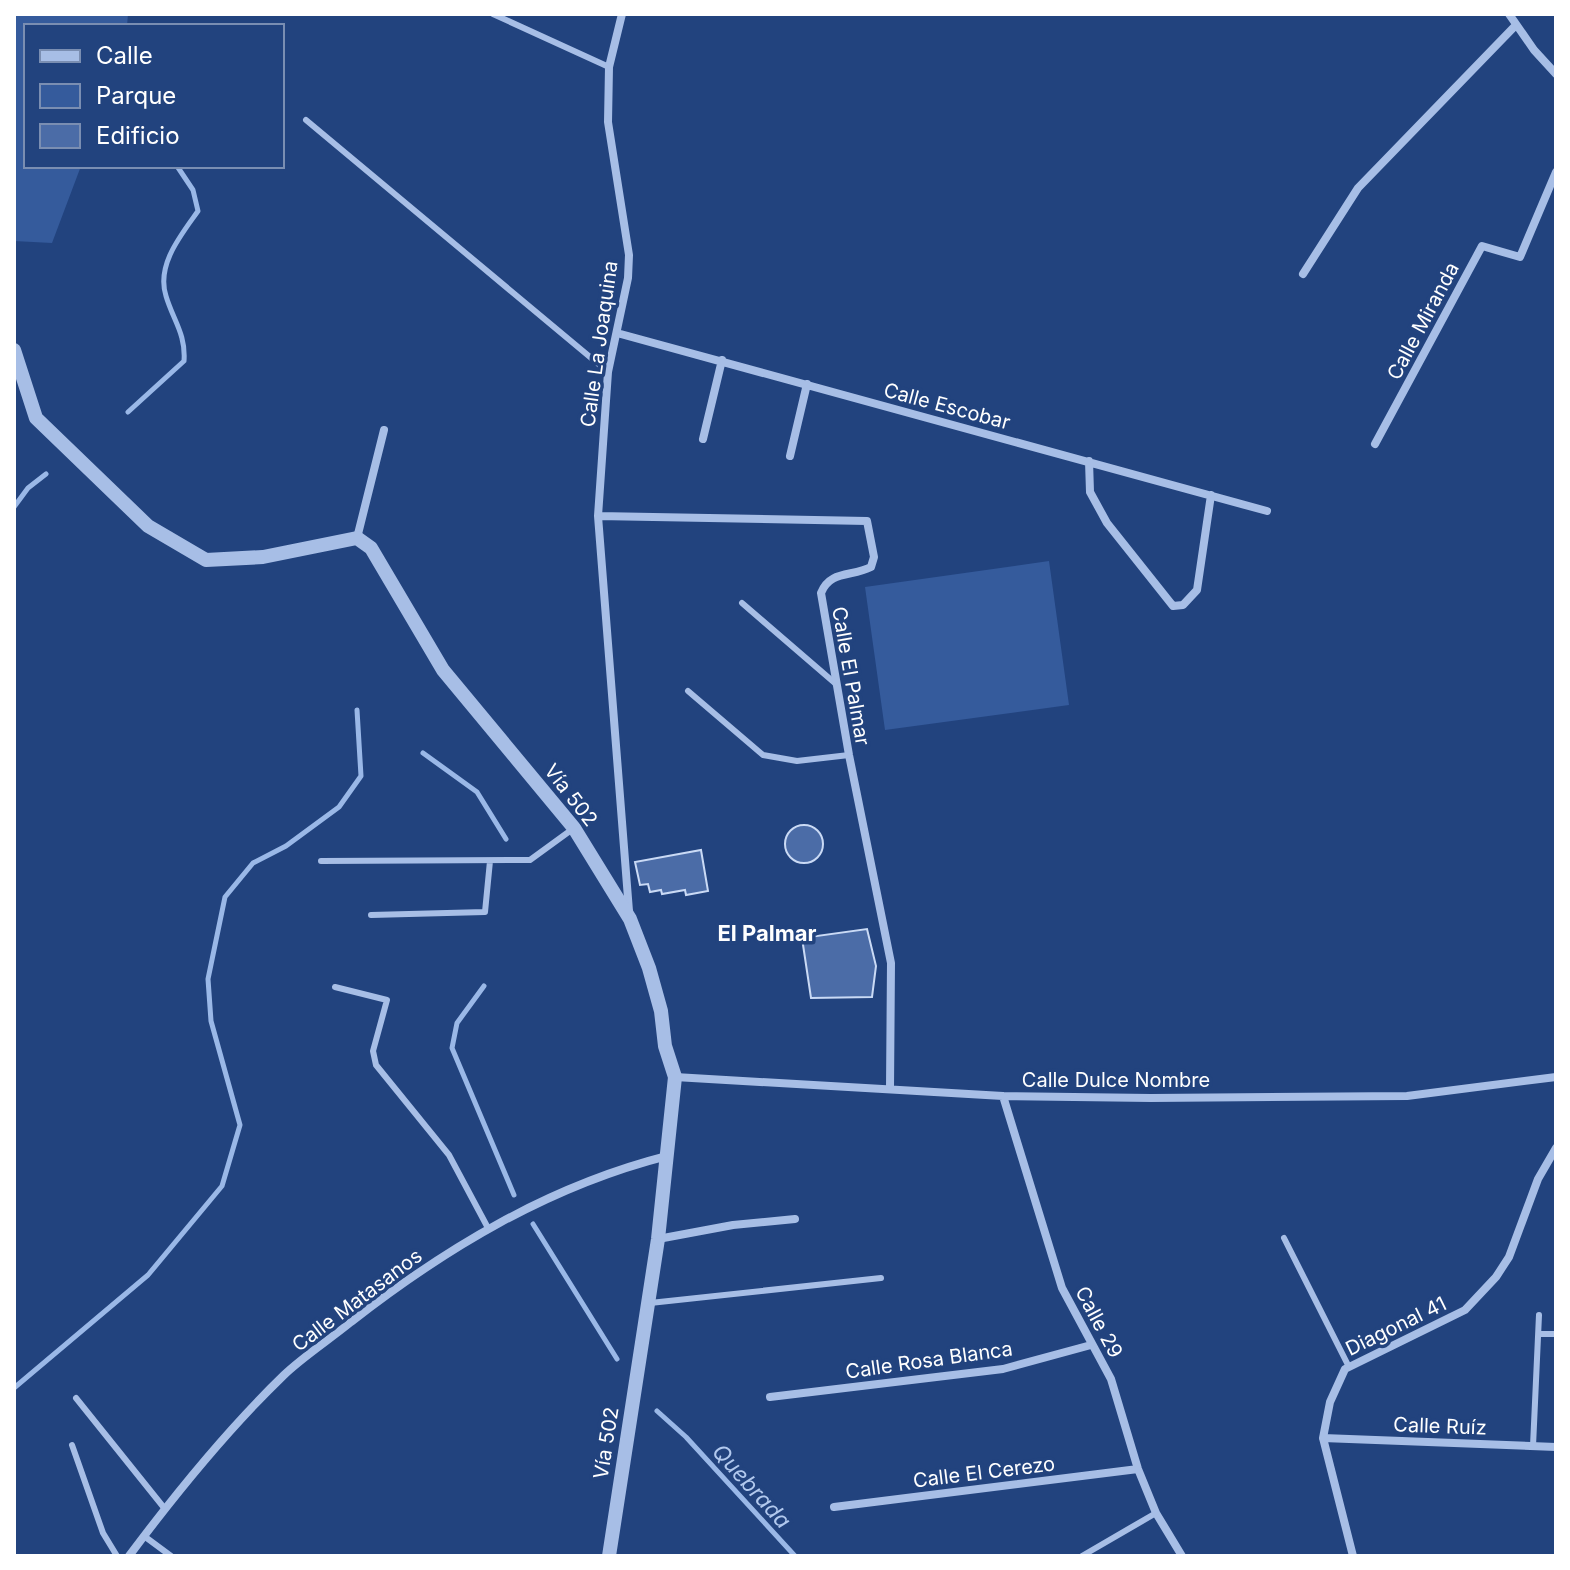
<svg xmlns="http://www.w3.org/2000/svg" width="1570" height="1570" font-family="Inter,sans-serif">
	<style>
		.green { fill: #355b9c }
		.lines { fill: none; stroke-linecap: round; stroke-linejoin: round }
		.stream { stroke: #9ab8e7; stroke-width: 5 }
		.building { fill: #4b6ca7; stroke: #cadaf5; stroke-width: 2 }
		.service { stroke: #a7bee6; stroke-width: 6 }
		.minor { stroke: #a7bee6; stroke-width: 8 }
		.tertiary { stroke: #a7bee6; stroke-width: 14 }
		.labels { text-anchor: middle; stroke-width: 7; stroke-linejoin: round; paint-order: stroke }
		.street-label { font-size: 20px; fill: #fff; stroke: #22437e }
		.neighbourhood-label { font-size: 22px; font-weight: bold; fill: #fff; stroke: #22437e }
		.water-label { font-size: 22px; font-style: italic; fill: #b2c9ee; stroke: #22437e }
	</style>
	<rect width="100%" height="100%" fill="#22437e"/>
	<path class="green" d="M14 14H128L127 26H26V166H81L52 243 14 241Z
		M1049 561 1069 705 885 730 865 587Z"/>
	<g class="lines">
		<path class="stream" d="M128 412 184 361C186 334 173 320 166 296 156 265 181 235 198 211L193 190 177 166
			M14 507 28 488 46 474
			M423 753 477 792 506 839
			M484 986 457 1023 452 1048 514 1195
			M533 1224 617 1359
			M14 1388 148 1275 222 1186 240 1125 211 1021 208 979 225 897 253 863 286 846 339 807 361 776 357 710
			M657 1411 686 1437 795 1556"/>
	</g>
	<path class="building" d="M785 844a19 19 0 1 1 38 0a19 19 0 1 1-38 0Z
		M701 850 708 891 686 895 685 890 662 894 661 890 650 892 648 884 640 885 635 862Z
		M867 929 876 966 872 997 811 998 802 938Z"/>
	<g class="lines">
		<path class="service" d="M493 14 609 67
			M306 120 608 372
			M742 603 836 684
			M688 691 763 755 797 761 849 755
			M321 861 530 860 574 828
			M371 915 485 912 490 861
			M335 987 387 1000 373 1051 376 1065 449 1155 488 1228
			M1284 1238 1349 1367
			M650 1303 881 1278
			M1539 1334H1556
			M76 1398 165 1509
			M72 1445 103 1533 117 1556
			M1533 1446 1539 1315
			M144 1536 171 1556
			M1082 1556 1156 1513"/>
		<path class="minor" d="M622 14 609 67 608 122 629 255 628 278 608 372 598 516 629 911
			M1509 14 1534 50 1556 74
			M1303 274 1358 188 1515 26
			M617 333 1267 511
			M703 439 722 360
			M1375 444 1482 246 1520 257 1556 172
			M790 456 807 384
			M1089 461 1090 492 1107 523 1173 606 1183 605 1197 590 1211 495
			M598 516 867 521 874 557 871 567C852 577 830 570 821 593L849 755 891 963 890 1088
			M357 538 384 430
			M675 1077 1003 1096 1151 1098 1407 1096 1556 1077
			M1003 1096 1062 1288 1111 1379 1138 1469 1156 1513 1182 1556
			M658 1239 733 1225 795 1219
			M770 1397 1003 1369 1091 1345
			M1323 1438 1556 1447
			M834 1507 1138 1469
			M129 1556C176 1493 227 1430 284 1375 304 1356 329 1340 351 1322 446 1248 549 1186 667 1156
			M1353 1556 1323 1438 1330 1402 1345 1369 1465 1310 1496 1277 1509 1257 1538 1179 1556 1148"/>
		<path class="tertiary" d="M14 350 36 418 148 526 206 560 263 557 357 538 371 548 443 670 574 828 630 919 649 968 661 1011 665 1046 675 1077 658 1239 609 1556"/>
	</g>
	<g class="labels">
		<g class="street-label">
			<text transform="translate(1423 321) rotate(-62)" y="7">Calle Miranda</text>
			<text transform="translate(599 344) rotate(-82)" y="7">Calle La Joaquina</text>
			<text transform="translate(947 406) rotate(15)" y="7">Calle Escobar</text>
			<text transform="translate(851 676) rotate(80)" y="7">Calle El Palmar</text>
			<text transform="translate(571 795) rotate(52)" y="7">Vía 502</text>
			<text x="1116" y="1087">Calle Dulce Nombre</text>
			<text transform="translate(357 1300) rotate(-37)" y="7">Calle Matasanos</text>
			<text transform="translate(1099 1322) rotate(62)" y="7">Calle 29</text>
			<text transform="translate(1396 1326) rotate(-26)" y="7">Diagonal 41</text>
			<text transform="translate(929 1360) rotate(-8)" y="7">Calle Rosa Blanca</text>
			<text transform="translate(1440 1426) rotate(2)" y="7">Calle Ruíz</text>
			<text transform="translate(606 1443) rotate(-81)" y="7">Vía 502</text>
			<text transform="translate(984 1472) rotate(-7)" y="7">Calle El Cerezo</text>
		</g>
		<g class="neighbourhood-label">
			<text x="767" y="941">El Palmar</text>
		</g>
		<g class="water-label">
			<text transform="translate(752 1486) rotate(48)" y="8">Quebrada</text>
		</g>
	</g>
	<rect width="1570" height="1570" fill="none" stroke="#ffffff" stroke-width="32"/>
	<rect x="24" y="24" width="260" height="144" fill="#22437e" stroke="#7a8eb2" stroke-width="2"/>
	<rect x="40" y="50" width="40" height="12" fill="#a7bee6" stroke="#7a8eb2" stroke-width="2"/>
	<text x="96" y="64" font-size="24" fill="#ffffff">Calle</text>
	<rect x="40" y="84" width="40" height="24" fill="#355b9c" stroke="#7a8eb2" stroke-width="2"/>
	<text x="96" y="104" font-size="24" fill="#ffffff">Parque</text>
	<rect x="40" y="124" width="40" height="24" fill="#4b6ca7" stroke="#7a8eb2" stroke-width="2"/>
	<text x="96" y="144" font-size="24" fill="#ffffff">Edificio</text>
</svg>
